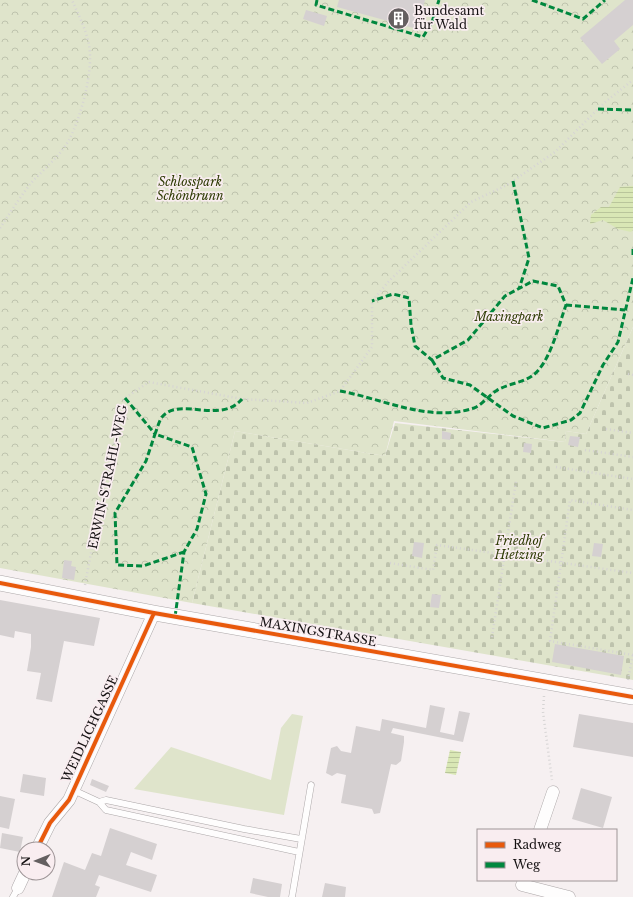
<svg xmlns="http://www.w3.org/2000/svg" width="633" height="897" font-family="'Libre Baskerville',serif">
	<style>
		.grass { fill: #dfe4cb }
		.cemetery { fill: url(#cemetery-stones) }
		.park { fill: url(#park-crowns) }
		.water { fill: url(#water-rules) }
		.building { fill: #d5d0d1 }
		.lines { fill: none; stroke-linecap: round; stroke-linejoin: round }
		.service-casing { stroke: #aca7a8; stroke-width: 7 }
		.minor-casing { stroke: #aca7a8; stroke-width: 13 }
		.tertiary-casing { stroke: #aca7a8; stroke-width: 16 }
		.path { stroke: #d6d4d4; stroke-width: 2.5; stroke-dasharray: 1 3; stroke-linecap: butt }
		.service { stroke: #fefdfd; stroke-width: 6 }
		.minor { stroke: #fefdfd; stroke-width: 12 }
		.tertiary { stroke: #fefdfd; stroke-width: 15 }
		.quiet { stroke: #00873e; stroke-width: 3; stroke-dasharray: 6 3; stroke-linecap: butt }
		.cycleway-casing { stroke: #f9edf0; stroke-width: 6 }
		.cycleway { stroke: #e8590c; stroke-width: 4 }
		.labels { text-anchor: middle; stroke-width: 3.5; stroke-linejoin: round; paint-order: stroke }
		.poi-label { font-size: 12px; fill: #151112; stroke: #f9edf0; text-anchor: start }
		.park-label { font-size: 12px; font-style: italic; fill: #2f3c05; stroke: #f9edf0 }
		.street-label { font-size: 12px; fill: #151112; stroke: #f9edf0 }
	</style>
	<defs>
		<pattern id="cemetery-stones" width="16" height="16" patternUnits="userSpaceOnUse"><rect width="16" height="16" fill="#dfe4cb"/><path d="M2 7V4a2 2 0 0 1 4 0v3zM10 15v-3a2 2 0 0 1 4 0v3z" fill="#bec3ad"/></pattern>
		<pattern id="park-crowns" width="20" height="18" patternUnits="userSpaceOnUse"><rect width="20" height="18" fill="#dfe4cb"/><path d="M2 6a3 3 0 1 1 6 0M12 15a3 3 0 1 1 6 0" fill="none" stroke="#bec3ad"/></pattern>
		<pattern id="water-rules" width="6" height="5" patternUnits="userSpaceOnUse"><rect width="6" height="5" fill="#d9e7b5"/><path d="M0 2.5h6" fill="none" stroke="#b9c59b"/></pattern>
	</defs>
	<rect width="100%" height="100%" fill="#f6f0f1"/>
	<path class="grass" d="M292 714 303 716 284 815 134 789 171 747 271 780 281 728Z"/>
	<path class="cemetery" d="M633 327V680L192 603 235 431 385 456 395 423 565 442 566 431 586 434Z"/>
	<path class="park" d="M0 0H633V327L586 434 566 431 565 442 394 421 385 456 235 431 192 603 0 568Z"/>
	<path class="water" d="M633 186V230L631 232 618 229 603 220 590 224 591 215 601 207H609L620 187Z
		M450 750 461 752 456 775 445 773Z"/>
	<path class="building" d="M339 0H425L417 29 337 7Z
		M625 0H633V25L614 41 620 49 602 64 580 38Z
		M306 10 327 16 324 26 303 19Z
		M442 431 451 433 450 440 442 439Z
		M570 436 580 437 578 447 568 445Z
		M524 443 532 444 531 453 523 452Z
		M414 542 424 543 422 558 412 556Z
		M594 543 603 544 601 557 592 556Z
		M64 560 72 561 71 566 76 567 74 580 62 578Z
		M432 594 441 595 439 608 430 607Z
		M0 600 100 618 94 646 64 641 52 702 36 699 41 673 27 671 31 647V634L15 631 14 638 0 635Z
		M555 644 624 656 621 675 552 662Z
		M430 705 445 708 440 732 454 735 459 711 470 713 463 742 393 728 391 733 404 736V742L401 761 396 765 391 764 380 813 374 814 372 809 341 803 346 775 337 773 332 776 326 773 331 748 337 746 341 751 351 753 356 726 380 731 382 719 426 728Z
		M579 714 633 723V757L573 747Z
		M23 774 46 778 44 796 20 792Z
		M92 779 109 786 106 792 90 785Z
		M581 788 612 797 603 828 572 819Z
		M0 796 15 799 9 829 0 827Z
		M110 828 157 844 152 860 131 852 126 865 157 875 151 892 99 875 95 885 100 887 96 897H52L64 862 85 870 92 853 101 856Z
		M2 833 23 837 20 852 0 848Z
		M253 878 282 884 280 897H268L250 893Z
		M325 883 346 887 345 897H322Z"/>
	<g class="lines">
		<defs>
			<path id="service" d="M73 790 99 802 106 810 299 852
				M99 802 106 800 244 829 301 839
				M13 897 18 888
				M292 897 311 785"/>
			<path id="minor" d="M540 830 553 792
				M37 849 50 823 69 800 154 613
				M522 885 569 897
				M18 888 25 873"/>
			<path id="tertiary" d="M0 583 154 613 633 697"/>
		</defs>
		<use href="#service" class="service-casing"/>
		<use href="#minor" class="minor-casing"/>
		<use href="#tertiary" class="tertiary-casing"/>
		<path class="path" d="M0 228C10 213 20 197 31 183 44 169 60 156 69 140 81 117 94 70 89 45 86 29 78 14 72 0
			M628 374 633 375
			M606 429 633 433
			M585 450 633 457
			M556 467 633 479
			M390 563 433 570 437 545 633 573
			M85 585 102 493 125 398 149 382 242 399 307 403 340 391 372 347V301L390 280 471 202 507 185 555 152 604 103 633 80
			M492 637 516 481
			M633 655 550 641 570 500 633 510
			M628 680 633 654
			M544 696 543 712 552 780"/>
		<use href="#service" class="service"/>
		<use href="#minor" class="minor"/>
		<use href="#tertiary" class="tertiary"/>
		<path class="quiet" d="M317 0 316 5 423 37 432 22 439 0
			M532 0 583 19 605 0
			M598 109 633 110
			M513 181 529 258 519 289
			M633 249V256
			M566 305 625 310
			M432 360 443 378 470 385 513 416 543 428 571 420 580 413 603 365 618 342 633 278
			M340 391C384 399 429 423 474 408 482 405 488 396 496 391 506 384 522 383 532 376 550 364 559 324 566 305L558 286 533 281 505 296 468 340 432 360 415 346 411 325 409 298 393 294 372 301
			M125 398 155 434 146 461 115 513 117 565 143 566 184 552
			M175 617 184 552 197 529 206 494 192 447 155 434C157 429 159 421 162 417 180 396 220 425 242 399"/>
		<defs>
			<path id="cycleway" d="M0 583 154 613 633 697
				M37 849 50 823 69 800 154 613"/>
		</defs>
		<use href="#cycleway" class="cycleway-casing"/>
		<use href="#cycleway" class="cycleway"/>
	</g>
	<defs>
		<symbol id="building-disc" viewBox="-11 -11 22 22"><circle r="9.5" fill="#645f60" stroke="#f9edf0"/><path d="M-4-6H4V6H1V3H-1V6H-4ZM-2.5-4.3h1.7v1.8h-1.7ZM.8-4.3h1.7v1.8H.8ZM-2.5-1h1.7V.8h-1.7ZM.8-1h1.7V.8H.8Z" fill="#fff"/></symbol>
	</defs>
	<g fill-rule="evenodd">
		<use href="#building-disc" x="386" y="6" width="25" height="25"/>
	</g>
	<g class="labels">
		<g class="poi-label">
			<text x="414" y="15">Bundesamt<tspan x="414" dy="14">für Wald</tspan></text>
		</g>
		<g class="park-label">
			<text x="190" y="186">Schlosspark<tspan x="190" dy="14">Schönbrunn</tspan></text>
			<text x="509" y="321">Maxingpark</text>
			<text x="519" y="545">Friedhof<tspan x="519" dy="14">Hietzing</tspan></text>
		</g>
		<g class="street-label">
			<text transform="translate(108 477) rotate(-78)" y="4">ERWIN-STRAHL-WEG</text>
			<text transform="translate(318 632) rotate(10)" y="4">MAXINGSTRASSE</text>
			<text transform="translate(90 729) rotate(-65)" y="4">WEIDLICHGASSE</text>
		</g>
	</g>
	<rect x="477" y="829" width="140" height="52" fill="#f9edf0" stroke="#9e9597"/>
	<rect x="485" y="842" width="20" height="6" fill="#e8590c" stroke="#9e9597"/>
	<text x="513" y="849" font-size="12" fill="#151112">Radweg</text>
	<rect x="485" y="862" width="20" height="6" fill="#00873e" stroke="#9e9597"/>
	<text x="513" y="869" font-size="12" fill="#151112">Weg</text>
	<g transform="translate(36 861) rotate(269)"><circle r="19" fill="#f9edf0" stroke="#9e9597"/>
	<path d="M0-3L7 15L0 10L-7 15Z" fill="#645f60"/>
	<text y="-6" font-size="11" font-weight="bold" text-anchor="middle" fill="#151112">N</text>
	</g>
</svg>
